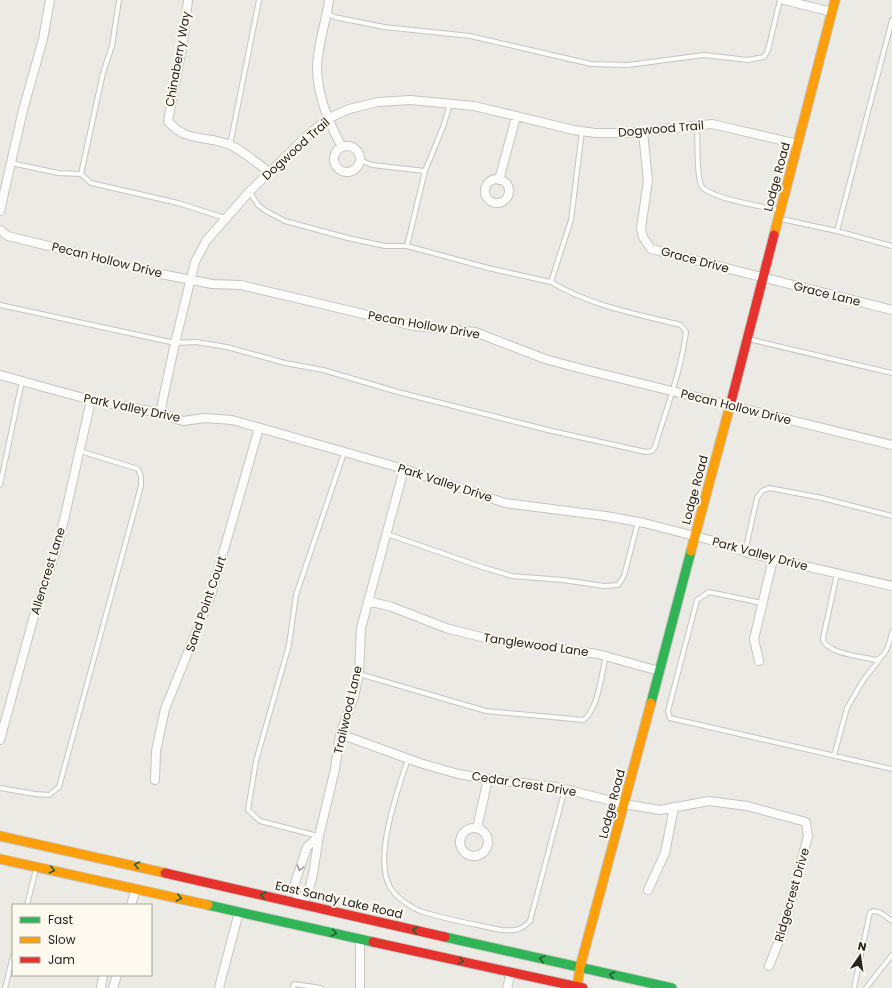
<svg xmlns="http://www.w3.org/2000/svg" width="892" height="988" font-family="Poppins,sans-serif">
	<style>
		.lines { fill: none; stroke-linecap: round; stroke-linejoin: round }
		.lane-casing { stroke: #c6c5c1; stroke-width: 6 }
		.street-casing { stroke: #c6c5c1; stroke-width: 10 }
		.fast-casing { stroke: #c6c5c1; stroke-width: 11 }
		.slow-casing { stroke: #c6c5c1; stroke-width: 11 }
		.jam-casing { stroke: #c6c5c1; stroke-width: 11 }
		.lane { stroke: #fcfcfb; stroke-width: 4 }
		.street { stroke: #fcfcfb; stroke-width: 8 }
		.fast { stroke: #30b455; stroke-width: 9 }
		.slow { stroke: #ff9f0a; stroke-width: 9 }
		.jam { stroke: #e5322d; stroke-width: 9 }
		.oneway { stroke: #2a5e36 }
		.oneway2 { stroke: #9c9b99 }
		.labels { text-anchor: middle; stroke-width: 4; stroke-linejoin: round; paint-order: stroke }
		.street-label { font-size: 12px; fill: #262421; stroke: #fdf9ef }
	</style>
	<rect width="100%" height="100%" fill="#eceae5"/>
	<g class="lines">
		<defs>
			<path id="lane" d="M327 13 334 17 384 27 470 36 591 64 628 65 704 55 748 60 764 57 768 50 780 0
				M892 20 837 231 892 246
				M697 126C698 141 696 172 701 185 706 198 765 207 779 210
				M230 145 259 0
				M360 160 372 165 425 171
				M11 163 58 173 81 174 91 183 178 203 225 218
				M81 174 103 73 112 46 119 0
				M250 192 258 205 266 211 285 221 348 238 385 246H407L488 268 551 282 571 220 582 131
				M781 219 837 231
				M407 246 425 171 443 127 450 104
				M0 305 175 343 196 342 227 347 285 363 323 370 398 392 552 431 646 452 652 451 655 447C666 409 681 372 686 332L681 325C636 314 591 306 551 282
				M748 339 892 373
				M0 485 22 381
				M387 534 482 567 512 576 563 580 604 586 618 585 624 576 638 522
				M745 552 757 498 762 491 769 488 822 498 892 516
				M837 574 823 638C823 653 863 657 876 660 886 657 890 642 892 632
				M762 603 709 592 697 600 668 711 670 718 892 769
				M359 674 486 711 584 720C599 706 601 676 606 656
				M834 756 847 708 864 679 880 659
				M408 759C398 789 373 858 390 887 395 897 413 909 423 912 448 920 475 924 501 930 513 931 521 931 530 921L565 789
				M0 788 35 794 49 795 59 787 141 486V476L138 469 80 451
				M318 836 260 821 248 810 256 761 289 645 296 595 344 453
				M27 905 36 869
				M5 988 13 956
				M293 988 294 984 321 988
				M854 988 870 912C878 909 885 916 892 921
				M866 988 892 955"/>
			<path id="street" d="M188 0 183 42 168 121C185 143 208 135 230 145 245 152 257 163 269 172
				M329 0C326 23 317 46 317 69 318 98 329 123 342 147
				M784 0 832 12
				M643 132 648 181 641 228 643 237 651 249 892 310
				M334 159a13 13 0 1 1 26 0a13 13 0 1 1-26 0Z
				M485 191a12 12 0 1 1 24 0a12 12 0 1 1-24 0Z
				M499 180 516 117
				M0 211 23 110 43 39 50 0
				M0 230 8 236 161 274 212 284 241 285 414 326 475 332 545 359 586 370 892 445
				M0 375 91 400 160 413 183 421 205 418 232 420 404 469 505 503 606 516 644 523 714 541 748 553 892 586
				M160 413 175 343 195 262 206 241 249 192 307 136 327 119 349 109 378 102 410 100 474 106 574 130 595 133H628L712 124 798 144
				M368 601 392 607 446 628 493 640 598 654 659 671
				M759 661 754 639 773 559
				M340 734 420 763 458 774 488 779 556 787 624 804 660 810 709 801 747 806 806 822 808 836 783 931 769 966
				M0 740 34 616 59 542 91 400
				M155 780 156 751 165 709 211 595 259 428
				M477 828 488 779
				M460 842a14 14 0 1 1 28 0a14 14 0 1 1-28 0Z
				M648 890 665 853 674 807
				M301 904 308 894 313 874 319 836 335 769 340 734 354 697 359 674 361 628 404 469
				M301 904 294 889 295 883 307 847 319 836
				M131 905 136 889
				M101 988 103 975
				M113 988 117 975
				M219 988 239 912
				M360 988V939
				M507 988 511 973"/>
			<path id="fast" d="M651 703 691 551
				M208 905 373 942
				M445 937 672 988"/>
			<path id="slow" d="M774 235 835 0
				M691 551 731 402
				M0 836 165 873
				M0 859 208 905
				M577 988 580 967 651 703"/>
			<path id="jam" d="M731 402 774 235
				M165 873 445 937
				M373 942 583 988"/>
		</defs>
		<use href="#lane" class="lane-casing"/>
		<use href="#street" class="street-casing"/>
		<use href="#fast" class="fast-casing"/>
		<use href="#slow" class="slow-casing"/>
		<use href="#jam" class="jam-casing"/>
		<use href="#lane" class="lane"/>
		<use href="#street" class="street"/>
		<use href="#fast" class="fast"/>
		<use href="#slow" class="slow"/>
		<use href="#jam" class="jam"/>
	</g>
	<defs><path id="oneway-chevron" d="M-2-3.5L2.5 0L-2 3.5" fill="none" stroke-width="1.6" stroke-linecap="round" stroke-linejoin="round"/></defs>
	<g class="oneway">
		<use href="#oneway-chevron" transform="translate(137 865) rotate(-168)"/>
		<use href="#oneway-chevron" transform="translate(52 870) rotate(12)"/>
		<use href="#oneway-chevron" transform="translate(263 895) rotate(-167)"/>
		<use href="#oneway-chevron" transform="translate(179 898) rotate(13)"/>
		<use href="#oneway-chevron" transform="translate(415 930) rotate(-167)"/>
		<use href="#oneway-chevron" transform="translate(334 933) rotate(13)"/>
		<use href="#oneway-chevron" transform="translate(542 959) rotate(-167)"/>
		<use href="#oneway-chevron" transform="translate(461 961) rotate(13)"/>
		<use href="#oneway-chevron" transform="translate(612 975) rotate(-167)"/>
	</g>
	<use class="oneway2" href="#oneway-chevron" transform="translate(300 868) rotate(108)"/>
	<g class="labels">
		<g class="street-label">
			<text transform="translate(178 59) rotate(-80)" y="4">Chinaberry Way</text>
			<text transform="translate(661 129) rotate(-5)" y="4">Dogwood Trail</text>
			<text transform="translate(296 149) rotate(-42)" y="4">Dogwood Trail</text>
			<text transform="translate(777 177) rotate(-75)" y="4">Lodge Road</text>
			<text transform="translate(107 260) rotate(14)" y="4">Pecan Hollow Drive</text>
			<text transform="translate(695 260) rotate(15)" y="4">Grace Drive</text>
			<text transform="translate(827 294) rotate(14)" y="4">Grace Lane</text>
			<text transform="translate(424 325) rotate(10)" y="4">Pecan Hollow Drive</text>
			<text transform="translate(736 407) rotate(14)" y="4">Pecan Hollow Drive</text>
			<text transform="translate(132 408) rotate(12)" y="4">Park Valley Drive</text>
			<text transform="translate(445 483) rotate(18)" y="4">Park Valley Drive</text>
			<text transform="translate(695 490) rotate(-75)" y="4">Lodge Road</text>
			<text transform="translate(760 554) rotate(15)" y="4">Park Valley Drive</text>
			<text transform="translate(48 571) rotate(-73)" y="4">Allencrest Lane</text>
			<text transform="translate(206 604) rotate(-71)" y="4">Sand Point Court</text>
			<text transform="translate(536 645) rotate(8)" y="4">Tanglewood Lane</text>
			<text transform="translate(348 710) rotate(-77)" y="4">Trailwood Lane</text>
			<text transform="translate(524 784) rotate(9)" y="4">Cedar Crest Drive</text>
			<text transform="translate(612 804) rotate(-75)" y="4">Lodge Road</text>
			<text transform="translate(792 895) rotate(-74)" y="4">Ridgecrest Drive</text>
			<text transform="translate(339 900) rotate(13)" y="4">East Sandy Lake Road</text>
		</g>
	</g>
	<rect x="12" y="904" width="140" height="72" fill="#fdf9ef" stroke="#a7a49d"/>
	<rect x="20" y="917" width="20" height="6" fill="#30b455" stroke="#a7a49d"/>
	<text x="48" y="924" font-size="12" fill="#262421">Fast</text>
	<rect x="20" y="937" width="20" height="6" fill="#ff9f0a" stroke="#a7a49d"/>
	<text x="48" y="944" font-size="12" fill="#262421">Slow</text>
	<rect x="20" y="957" width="20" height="6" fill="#e5322d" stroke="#a7a49d"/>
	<text x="48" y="964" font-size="12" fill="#262421">Jam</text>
	<g transform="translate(860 956) rotate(13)" stroke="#fdf9ef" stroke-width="3" paint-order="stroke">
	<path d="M0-3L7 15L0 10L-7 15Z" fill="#262421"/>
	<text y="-6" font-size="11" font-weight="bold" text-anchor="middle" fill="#262421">N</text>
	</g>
</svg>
